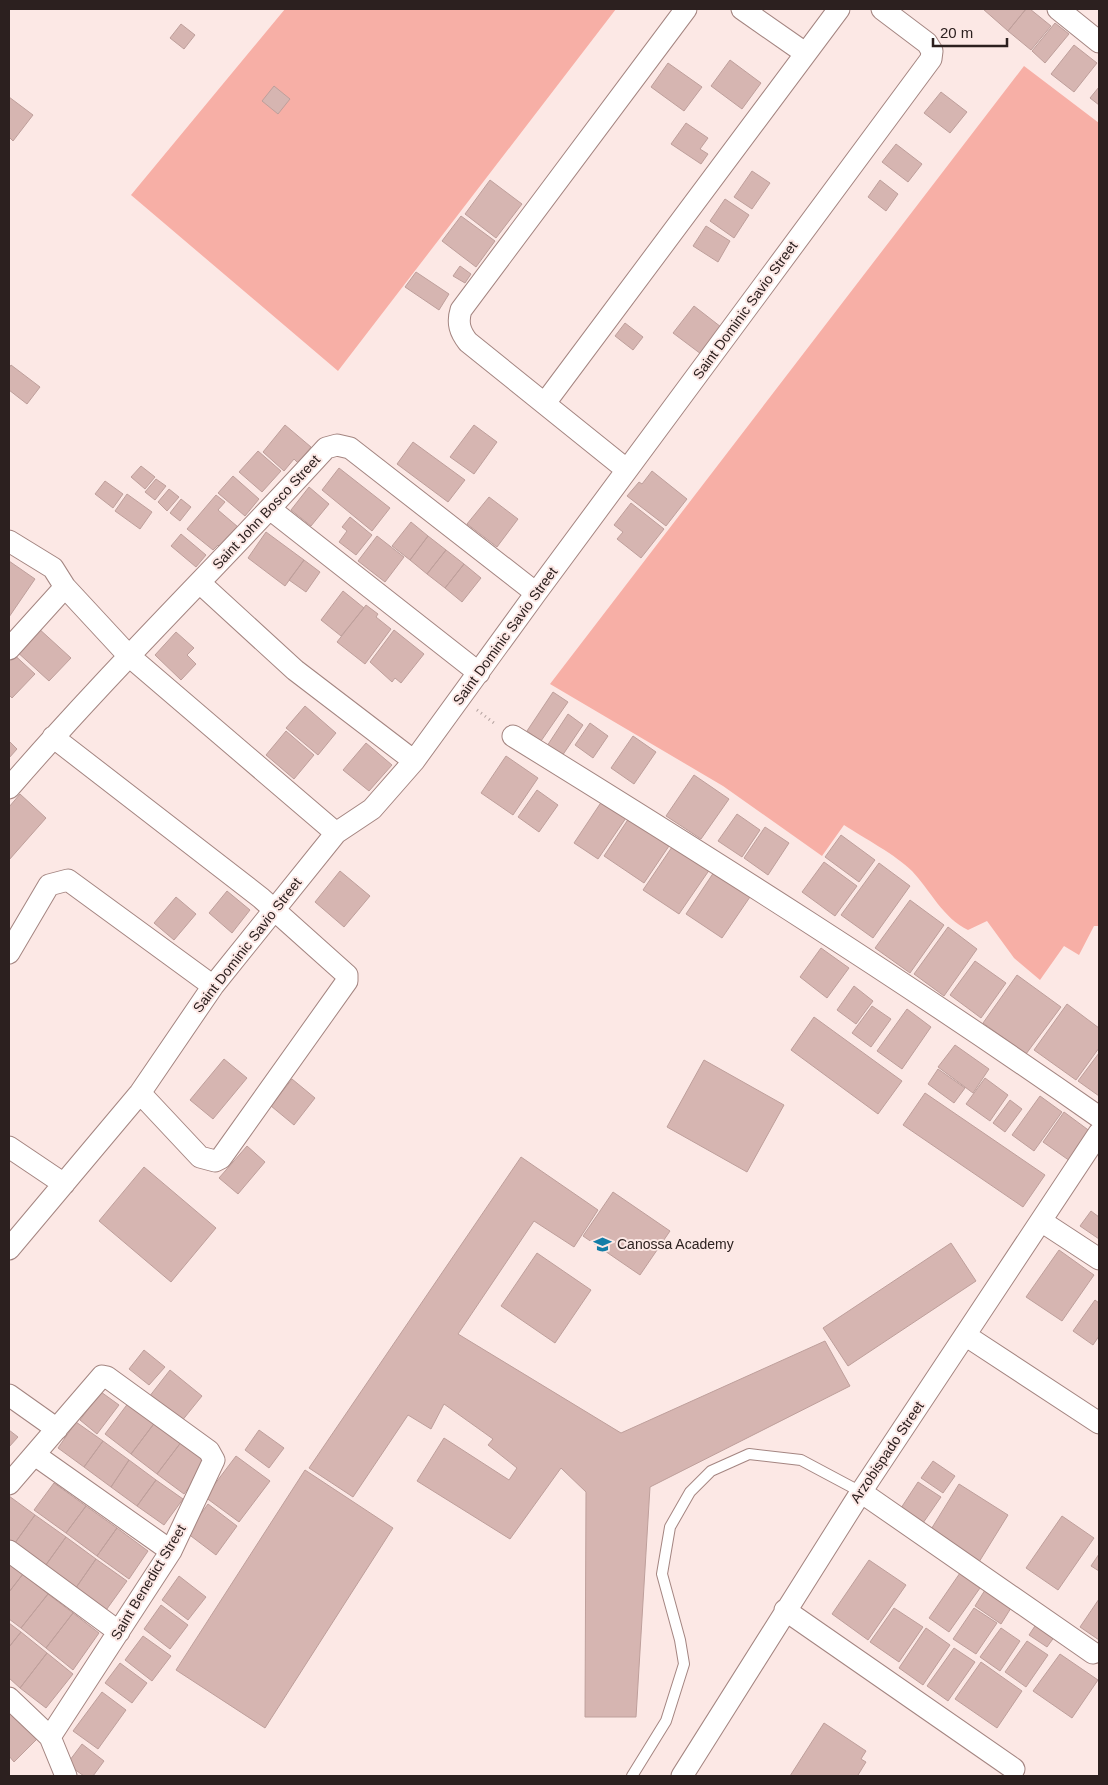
<svg xmlns="http://www.w3.org/2000/svg" width="1108" height="1785" font-family="Arial,sans-serif">
	<style>
		.green { fill: #f7afa6 }
		.building { fill: #d6b5b1; stroke: #be9f9b }
		.lines { fill: none; stroke-linecap: round; stroke-linejoin: round }
		.service-casing { stroke: #a48581; stroke-width: 12 }
		.minor-casing { stroke: #a48581; stroke-width: 23 }
		.path { stroke: #b1a09d; stroke-width: 3; stroke-dasharray: 1 4; stroke-linecap: butt }
		.service { stroke: #fff; stroke-width: 10 }
		.minor { stroke: #fff; stroke-width: 21 }
		.labels { text-anchor: middle; stroke-width: 4; stroke-linejoin: round; paint-order: stroke }
		.street-label { font-size: 14px; fill: #2c201f; stroke: #fce8e5 }
		.poi-label { font-size: 14px; fill: #2c201f; stroke: #fce8e5; text-anchor: start }
	</style>
	<rect width="100%" height="100%" fill="#fce8e5"/>
	<path class="green" d="M285 9H616L338 371 131 195Z
		M1024 66 1099 123V926H1094L1079 955 1064 946 1040 980 1014 958 987 921 968 930C943 918 930 890 912 871 896 855 864 838 844 825L822 856 723 786 550 684Z"/>
	<path class="building" d="M983 9H1026L1008 31Z
		M1026 9H1030L1051 26 1031 50 1008 31Z
		M1055 23 1069 34 1045 63 1032 51Z
		M181 24 195 35 184 49 170 38Z
		M1074 45 1097 63 1074 92 1051 74Z
		M730 60 761 83 742 109 711 86Z
		M668 63 702 87 684 111 651 87Z
		M274 86 290 99 278 114 262 101Z
		M1099 87V105L1090 98Z
		M941 92 967 112 950 133 924 113Z
		M9 97 33 115 13 141 9 137Z
		M686 123 708 138 700 149 708 154 701 164 671 144Z
		M896 144 922 164 908 182 882 162Z
		M752 171 770 183 752 209 734 197Z
		M490 180 522 204 496 238 465 214Z
		M880 180 898 194 886 211 868 197Z
		M725 199 749 215 734 238 710 221Z
		M461 216 495 241 476 267 442 241Z
		M706 226 730 241 718 262 693 246Z
		M460 266 471 274 465 283 453 276Z
		M416 272 449 294 439 310 405 287Z
		M694 306 721 327 701 354 673 333Z
		M625 323 643 337 633 350 615 336Z
		M11 365 40 387 27 404 9 390V368Z
		M285 425 311 447 298 463 294 459 284 471 263 452Z
		M474 425 497 442 474 474 450 457Z
		M413 442 465 480 448 502 397 464Z
		M258 451 281 471 262 492 239 472Z
		M141 466 155 477 145 489 131 477Z
		M339 468 390 508 372 531 322 490Z
		M652 471 687 499 666 526 627 496 639 482 642 484Z
		M233 476 259 499 245 516 218 493Z
		M156 479 166 486 155 500 145 492Z
		M105 481 123 494 113 508 95 494Z
		M309 487 329 504 311 526 291 510Z
		M169 489 179 497 167 511 158 502Z
		M127 494 152 512 140 529 115 511Z
		M216 495 225 502 218 510 238 527 220 547 218 545 213 550 187 529Z
		M489 497 518 519 497 547 467 524Z
		M181 499 191 507 180 521 170 513Z
		M631 503 664 529 641 558 617 539 623 532 614 525Z
		M350 517 372 535 356 555 339 542 347 531 342 527Z
		M411 522 428 536 410 560 392 546Z
		M266 532 304 560 285 586 248 558Z
		M181 534 206 555 196 567 171 546Z
		M377 536 404 557 385 582 358 561Z
		M428 536 446 550 427 574 410 560Z
		M446 550 464 564 445 588 427 574Z
		M304 560 320 572 306 592 289 580Z
		M9 561 35 579 9 617Z
		M464 564 481 578 462 602 445 588Z
		M343 591 364 608 341 636 321 620Z
		M366 605 378 614 376 617 391 629 365 664 337 642Z
		M37 627 71 658 49 681 15 650Z
		M394 630 424 654 401 683 395 678 392 682 370 662Z
		M176 632 194 648 187 655 196 664 181 680 155 655Z
		M9 650 35 674 12 698 9 695Z
		M553 692 568 702 541 741 527 731Z
		M305 706 336 733 318 755 286 728Z
		M568 714 583 725 562 756 547 746Z
		M590 723 608 736 593 758 575 745Z
		M286 731 314 755 294 779 266 755Z
		M633 736 656 752 634 784 611 768Z
		M9 741 17 749 9 758Z
		M366 743 392 765 369 791 343 770Z
		M506 756 538 778 513 815 481 793Z
		M694 775 729 799 701 839 666 816Z
		M537 790 558 805 539 832 518 817Z
		M20 794 46 818 9 860V807Z
		M602 801 626 818 598 859 574 843Z
		M737 814 760 830 742 857 718 841Z
		M629 818 669 846 644 883 604 856Z
		M765 827 789 843 768 875 744 858Z
		M841 835 875 860 859 882 825 857Z
		M674 844 710 869 679 914 643 890Z
		M824 862 857 886 835 916 802 892Z
		M879 863 910 886 873 938 841 915Z
		M716 869 752 894 722 938 686 914Z
		M340 871 370 896 344 927 315 902Z
		M227 891 250 910 232 933 209 913Z
		M176 897 196 914 174 940 154 923Z
		M910 900 944 925 910 973 875 948Z
		M948 927 977 949 944 996 914 974Z
		M821 948 849 968 827 998 800 977Z
		M975 961 1006 983 981 1018 950 995Z
		M1017 975 1061 1007 1026 1054 983 1023Z
		M854 986 873 1001 856 1024 837 1010Z
		M1067 1004 1099 1028V1048L1076 1080 1034 1050Z
		M872 1006 891 1019 871 1047 852 1033Z
		M907 1009 931 1027 902 1069 877 1051Z
		M814 1017 902 1081 878 1114 791 1050Z
		M955 1045 989 1069 973 1093 938 1067Z
		M1099 1053V1096L1078 1081Z
		M224 1059 247 1078 213 1119 190 1100Z
		M704 1060 784 1105 747 1172 667 1127Z
		M938 1069 965 1088 954 1103 928 1084Z
		M985 1078 1008 1095 990 1121 966 1104Z
		M292 1079 315 1098 294 1125 271 1106Z
		M925 1093 1045 1175 1023 1207 903 1125Z
		M1040 1096 1062 1112 1034 1151 1012 1135Z
		M1010 1100 1022 1109 1005 1132 993 1123Z
		M1064 1112 1091 1132 1070 1161 1043 1142Z
		M247 1146 265 1162 238 1194 219 1178Z
		M521 1157 598 1210 574 1247 534 1221 458 1334 621 1433 825 1341 850 1386 650 1487 636 1717H585L586 1492 561 1468 510 1539 417 1481 444 1438 509 1480 517 1468 488 1445 493 1439 444 1404 431 1429 408 1415 353 1497 309 1468Z
		M144 1167 216 1228 171 1282 99 1221Z
		M613 1192 670 1231 640 1275 583 1236Z
		M1091 1211 1099 1217V1239L1080 1226Z
		M951 1243 976 1281 848 1366 823 1328Z
		M1059 1250 1094 1275 1062 1321 1026 1297Z
		M537 1253 591 1290 555 1343 501 1306Z
		M1095 1300 1099 1303V1336L1093 1345 1073 1331Z
		M144 1350 165 1367 149 1385 129 1369Z
		M170 1370 202 1396 181 1422 149 1397Z
		M101 1392 119 1405 97 1434 80 1420Z
		M129 1402 156 1421 131 1454 105 1434Z
		M156 1421 182 1441 157 1474 131 1454Z
		M76 1422 103 1441 84 1467 58 1448Z
		M9 1430 18 1437 9 1447Z
		M259 1430 284 1448 269 1468 245 1450Z
		M103 1441 129 1460 111 1487 84 1467Z
		M182 1441 208 1462 184 1494 157 1474Z
		M236 1456 270 1481 239 1522 205 1497Z
		M129 1460 156 1480 137 1506 111 1487Z
		M933 1461 955 1476 943 1493 921 1478Z
		M305 1470 393 1528 265 1728 176 1670Z
		M156 1480 183 1499 164 1525 137 1506Z
		M918 1482 941 1497 923 1523 901 1508Z
		M54 1483 86 1506 66 1533 34 1510Z
		M959 1484 1008 1515 979 1562 930 1531Z
		M9 1496 35 1515 12 1547 9 1545Z
		M208 1504 237 1526 216 1555 187 1533Z
		M86 1506 117 1528 97 1556 66 1533Z
		M35 1515 66 1537 43 1569 12 1547Z
		M1062 1516 1094 1538 1058 1590 1026 1568Z
		M117 1528 148 1551 129 1579 97 1556Z
		M66 1537 96 1559 73 1592 43 1569Z
		M1099 1554V1571L1091 1566Z
		M96 1559 127 1581 104 1613 73 1592Z
		M869 1560 906 1585 868 1640 832 1614Z
		M9 1563 23 1574 9 1592Z
		M960 1573 980 1588 949 1632 929 1618Z
		M23 1574 48 1594 21 1628 9 1619V1592Z
		M179 1576 206 1597 188 1620 162 1600Z
		M985 1590 1011 1608 1001 1624 975 1606Z
		M48 1594 73 1613 46 1648 21 1628Z
		M1099 1599V1640L1080 1627Z
		M161 1605 188 1625 170 1649 144 1629Z
		M894 1608 923 1627 899 1662 870 1642Z
		M974 1608 997 1623 976 1654 953 1639Z
		M73 1613 99 1633 73 1670 46 1648Z
		M9 1623 21 1632 9 1647Z
		M1037 1623 1055 1636 1047 1647 1029 1635Z
		M926 1628 950 1645 923 1685 899 1668Z
		M1001 1628 1020 1641 1000 1671 980 1657Z
		M21 1632 47 1653 20 1688 9 1678V1647Z
		M143 1636 171 1656 152 1681 125 1660Z
		M1027 1641 1048 1655 1026 1687 1005 1672Z
		M954 1648 975 1662 948 1701 927 1686Z
		M47 1653 73 1674 46 1708 20 1688Z
		M1060 1654 1098 1680 1072 1718 1033 1691Z
		M981 1662 1022 1691 997 1728 955 1699Z
		M120 1663 147 1683 132 1703 105 1683Z
		M102 1692 126 1710 98 1749 73 1731Z
		M9 1711 37 1739 14 1762 9 1756Z
		M824 1723 866 1751 861 1759 866 1762 858 1775 860 1776H790Z
		M82 1744 104 1761 93 1776H84L67 1764Z"/>
	<g class="lines">
		<defs>
			<path id="service" d="M632 1776 666 1721 684 1664 680 1640 662 1574 670 1527 690 1492 711 1471 749 1454 801 1460 861 1492"/>
			<path id="minor" d="M742 9 805 53
				M1058 9 1099 42
				M545 403 839 9
				M627 470 468 342C460 332 457 323 461 310L686 9
				M270 509 479 673
				M9 541 53 568 65 587 128 655 336 833
				M200 583 295 670 414 761
				M9 649 65 587
				M513 736C712 859 908 983 1099 1117
				M53 737 261 898 347 975V981L221 1158 215 1161 200 1157 140 1093
				M9 788C110 671 221 563 326 448L337 445 350 448 536 593
				M9 953 49 885 68 880 213 986
				M9 1147 64 1184
				M1041 1221 1099 1259
				M9 1249 140 1093 213 986 336 833 372 809 414 761 536 593 931 59 932 51 927 43 882 9
				M965 1335 1099 1423
				M9 1395 57 1429
				M35 1455 171 1551
				M9 1484 102 1376 107 1377 209 1451 214 1460 171 1551 50 1737
				M861 1492 1093 1653
				M9 1551 119 1632
				M785 1610 1014 1769
				M9 1698 50 1737 66 1776
				M682 1776 861 1492 1099 1133"/>
		</defs>
		<use href="#service" class="service-casing"/>
		<use href="#minor" class="minor-casing"/>
		<path class="path" d="M477 710 494 723"/>
		<use href="#service" class="service"/>
		<use href="#minor" class="minor"/>
	</g>
	<defs>
		<symbol id="school-bare" viewBox="-9 -9 18 18"><path d="M0-5L7-2L0 1L-7-2ZM-4 1L0 2.5L4 1V4Q0 6-4 4Z" fill="#127da7" stroke="#fce8e5" stroke-width="2.5" paint-order="stroke"/></symbol>
	</defs>
	<g fill-rule="evenodd">
		<use href="#school-bare" x="590" y="1232" width="25" height="25"/>
	</g>
	<g class="labels">
		<g class="street-label">
			<text transform="translate(745 310) rotate(-54)" y="5">Saint Dominic Savio Street</text>
			<text transform="translate(266 512) rotate(-47)" y="5">Saint John Bosco Street</text>
			<text transform="translate(505 636) rotate(-54)" y="5">Saint Dominic Savio Street</text>
			<text transform="translate(247 945) rotate(-52)" y="5">Saint Dominic Savio Street</text>
			<text transform="translate(887 1452) rotate(-56)" y="5">Arzobispado Street</text>
			<text transform="translate(148 1582) rotate(-59)" y="5">Saint Benedict Street</text>
		</g>
		<g class="poi-label">
			<text x="617" y="1249">Canossa Academy</text>
		</g>
	</g>
	<rect width="1108" height="1785" fill="none" stroke="#2c201f" stroke-width="20"/>
	<path d="M933 38v8h74v-8" fill="none" stroke="#2c201f" stroke-width="2.5"/>
	<text x="940" y="38" font-size="15" fill="#2c201f" stroke="#fce8e5" stroke-width="4" paint-order="stroke">20 m</text>
</svg>
